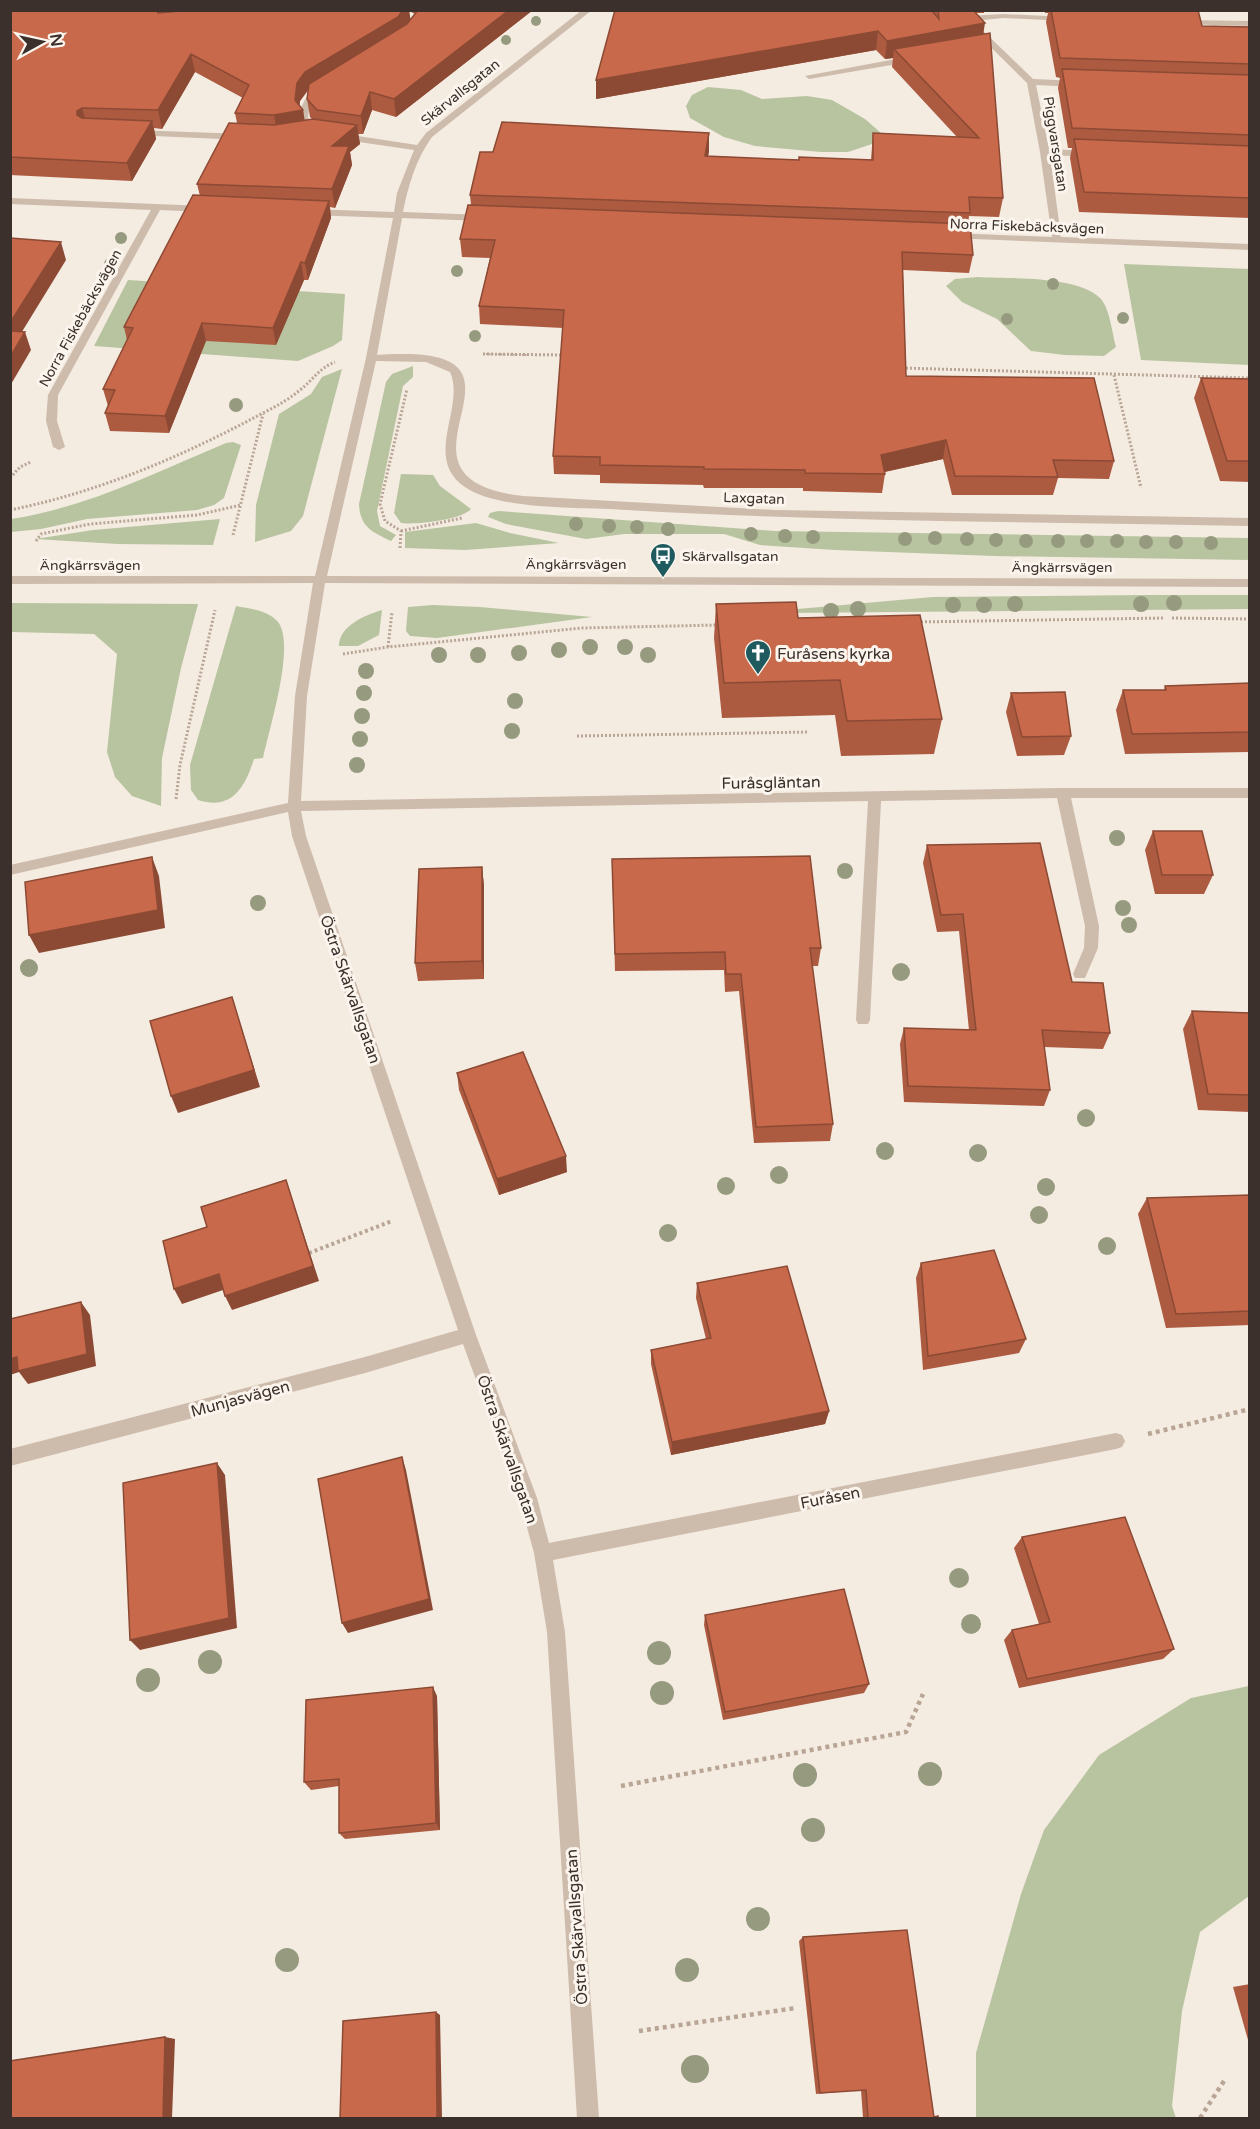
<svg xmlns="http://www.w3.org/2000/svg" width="1260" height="2129" font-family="'Varela Round',sans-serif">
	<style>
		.green { fill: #b8c4a0 }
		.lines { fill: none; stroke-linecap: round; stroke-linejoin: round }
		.path-far3 { stroke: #b9a596; stroke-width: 2; stroke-dasharray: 1.5 1.5; stroke-linecap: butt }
		.path-far2 { stroke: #b9a596; stroke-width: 3; stroke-dasharray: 2 2; stroke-linecap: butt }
		.path-far1 { stroke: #b9a596; stroke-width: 4; stroke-dasharray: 3 3; stroke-linecap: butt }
		.path { stroke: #b9a596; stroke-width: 4.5; stroke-dasharray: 4 4; stroke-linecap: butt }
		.minor { fill: #cdbbac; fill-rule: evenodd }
		.tree { fill: #969b7f }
		.wall { fill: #ac5a40; fill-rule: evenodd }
		.shaded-wall { fill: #8c4a34 }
		.building { fill: #c8694b; stroke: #8c4a34; stroke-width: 1.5 }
		.labels { text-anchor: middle; stroke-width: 6; stroke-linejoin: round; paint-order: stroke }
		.far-street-label { font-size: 14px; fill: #3b302b; stroke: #fbf5ee }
		.far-poi-label { font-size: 14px; fill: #3b302b; stroke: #fbf5ee; text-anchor: start }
		.poi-label { font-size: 16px; fill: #3b302b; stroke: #fbf5ee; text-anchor: start }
		.street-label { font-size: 16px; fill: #3b302b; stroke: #fbf5ee }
	</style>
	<rect width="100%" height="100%" fill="#f4ebe1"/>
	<path class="green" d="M708 87 741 90 762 99 807 96 832 100 865 119 881 133 878 142 848 152H821L755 146 724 137 690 118 686 106 692 95Z
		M1124 264 1249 269V365L1141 360Z
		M978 277C1010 279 1077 275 1100 298 1110 308 1112 333 1116 347L1104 356 1065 355 1031 351 997 319 962 302 946 286 955 279Z
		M128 280 345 294 342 340 333 346 298 361 94 346Z
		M413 366V377L403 386 377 511 380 526 396 535 391 541C372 532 360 527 359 504L386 382 392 374Z
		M342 369 303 516 291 531 255 542 256 505 279 414 311 394 322 377Z
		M233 442 241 445 224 498 214 505 197 510 87 519 41 529 11 532V519C86 508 157 472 226 443Z
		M401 474 433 475 440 486 471 509C462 520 415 525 401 523L394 513Z
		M498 511 775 531 1249 538V560L994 556 835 550 760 545 724 534H624L586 539 506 524 488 517 490 513Z
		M220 519 213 545 118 544 35 539 93 530Z
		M476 523 510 533 559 543 465 550 405 548V532Z
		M1148 595H1250L1249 609 780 613 775 611 933 597Z
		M11 603 198 604 181 668 162 758 161 806 132 796 115 777 107 752 117 654 94 634 11 632Z
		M433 605 480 607 592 617 437 638 410 636 406 631 408 607Z
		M236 606C251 609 268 610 278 622 296 645 269 729 263 758L254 759C245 787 232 811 198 800L191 790 190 765Z
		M382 610 379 635 358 646H339C339 626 365 615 382 610Z
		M1249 1686V1896L1200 1932 1182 2011 1172 2106 1176 2118H976V2053L1021 1894 1044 1830 1099 1755 1191 1698Z"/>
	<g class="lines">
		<path class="path-far3" d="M483 354 528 355"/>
		<path class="path-far2" d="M483 354 565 355
			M902 368 1250 378
			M1114 375 1141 488
			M10 478 20 467 31 462
			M10 510C99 492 181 457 261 414 275 407 288 400 300 390 313 380 319 368 335 362
			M401 531 462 518
			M233 535 263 414
			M36 541 41 534 90 524 197 515 241 505
			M400 548 401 531 385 521 380 504 407 389
			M1172 618 1250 619
			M917 622 1165 618
			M388 647 392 612
			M343 654 388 647 582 628 718 625
			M577 736 809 732
			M176 799 180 765 215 610"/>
		<path class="path-far1" d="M309 1253 392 1221"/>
		<path class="path" d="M1148 1434 1250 1409
			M621 1786 906 1732 923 1694
			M639 2031 796 2008
			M1200 2118 1224 2081"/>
		<path class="minor" d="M582 10H592L432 137C416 159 408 186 403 212L484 215 489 218 484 221 402 218 377 355C399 354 440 351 457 367 491 400 400 482 523 496L775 510 1250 518V526C1042 522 834 522 627 510 585 507 500 511 465 487 422 458 466 407 450 372L426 362 376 361 327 576 1250 579V587L325 583 307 696 301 801 1063 788H1250V798H1071L1099 926 1098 948 1085 978H1075L1073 974 1084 948 1085 926 1057 798 881 801 870 1020 868 1024H858L856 1020 868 801 301 811 306 836 476 1335 537 1498 549 1543 1116 1433 1122 1435 1125 1441 1122 1447 1116 1449 553 1560 565 1632 599 2118H577L547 1632 534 1553 519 1498 463 1344 365 1373 10 1466V1449L365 1357 458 1330 292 836 288 812 10 875V865L288 803 295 696 313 583 10 584V576H315L366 358 393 218 310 215 305 212 310 209 394 212 397 193 414 150 338 139 333 136 338 133 417 145 426 133Z
			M953 10H962L968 16 1003 14 1067 17 1071 19 1067 21 1003 18 973 21 1033 79 1079 81 1083 84 1079 87 1036 85 1049 149 1091 151 1096 154 1091 157 1050 155 1061 237 1250 244V250L949 238 947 236 952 233 1052 237 1040 152 1027 83Z
			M1181 20 1250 21V26L1178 24 1177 22Z
			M912 56 915 57V61L809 79 805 76Z
			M320 84 327 86C317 96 309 102 308 118L319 131 315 134C289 121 302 97 320 84Z
			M135 130 243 134 248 137 243 140 132 135V131Z
			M10 198 205 206 210 209 205 212 160 210 58 395 57 421 65 447 59 450 53 447 46 421 48 395 151 210 10 204Z"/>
	</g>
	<g class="tree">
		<circle cx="536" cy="21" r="5"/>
		<circle cx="506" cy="40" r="5"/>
		<circle cx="121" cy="238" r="6"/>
		<circle cx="110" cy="264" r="6"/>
		<circle cx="457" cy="271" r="6"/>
		<circle cx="1053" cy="284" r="6"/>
		<circle cx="1123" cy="318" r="6"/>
		<circle cx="1007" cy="319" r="6"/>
		<circle cx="475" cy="336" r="6"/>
		<circle cx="236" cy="405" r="7"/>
		<circle cx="576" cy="524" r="7"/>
		<circle cx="609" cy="526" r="7"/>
		<circle cx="637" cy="527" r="7"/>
		<circle cx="668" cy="529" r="7"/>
		<circle cx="751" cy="534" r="7"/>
		<circle cx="785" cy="536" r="7"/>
		<circle cx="813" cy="537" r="7"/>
		<circle cx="935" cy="538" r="7"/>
		<circle cx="905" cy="539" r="7"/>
		<circle cx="967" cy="539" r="7"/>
		<circle cx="996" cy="540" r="7"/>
		<circle cx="1026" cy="541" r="7"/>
		<circle cx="1058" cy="541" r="7"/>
		<circle cx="1087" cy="541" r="7"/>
		<circle cx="1117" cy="541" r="7"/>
		<circle cx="1146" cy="542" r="7"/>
		<circle cx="1176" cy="542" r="7"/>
		<circle cx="1211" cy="543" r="7"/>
		<circle cx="1174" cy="603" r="8"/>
		<circle cx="1015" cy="604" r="8"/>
		<circle cx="1141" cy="604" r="8"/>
		<circle cx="953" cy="605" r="8"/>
		<circle cx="984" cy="605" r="8"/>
		<circle cx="858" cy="609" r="8"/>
		<circle cx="831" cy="611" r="8"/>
		<circle cx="590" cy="647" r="8"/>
		<circle cx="625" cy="647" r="8"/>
		<circle cx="559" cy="650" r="8"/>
		<circle cx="519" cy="653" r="8"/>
		<circle cx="439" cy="655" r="8"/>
		<circle cx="478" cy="655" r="8"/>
		<circle cx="648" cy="655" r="8"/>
		<circle cx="366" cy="671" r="8"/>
		<circle cx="364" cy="693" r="8"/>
		<circle cx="515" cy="701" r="8"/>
		<circle cx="362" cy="716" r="8"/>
		<circle cx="512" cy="731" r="8"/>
		<circle cx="360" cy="739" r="8"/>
		<circle cx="357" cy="765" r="8"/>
		<circle cx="1117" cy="838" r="8"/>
		<circle cx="845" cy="871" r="8"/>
		<circle cx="258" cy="903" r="8"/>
		<circle cx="1123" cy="908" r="8"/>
		<circle cx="1129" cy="925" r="8"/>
		<circle cx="29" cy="968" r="9"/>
		<circle cx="901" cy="972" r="9"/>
		<circle cx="1086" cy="1118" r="9"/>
		<circle cx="885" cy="1151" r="9"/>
		<circle cx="978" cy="1153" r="9"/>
		<circle cx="779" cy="1175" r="9"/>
		<circle cx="726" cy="1186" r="9"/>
		<circle cx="1046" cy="1187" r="9"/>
		<circle cx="1039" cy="1215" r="9"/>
		<circle cx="668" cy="1233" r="9"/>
		<circle cx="1107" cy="1246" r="9"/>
		<circle cx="959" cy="1578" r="10"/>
		<circle cx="971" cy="1624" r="10"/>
		<circle cx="659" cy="1653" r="12"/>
		<circle cx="210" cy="1662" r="12"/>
		<circle cx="148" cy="1680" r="12"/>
		<circle cx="662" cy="1693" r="12"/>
		<circle cx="930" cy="1774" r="12"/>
		<circle cx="805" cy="1775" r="12"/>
		<circle cx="813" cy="1830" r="12"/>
		<circle cx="758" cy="1919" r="12"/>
		<circle cx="287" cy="1960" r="12"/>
		<circle cx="687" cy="1970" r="12"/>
		<circle cx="695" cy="2069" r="14"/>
	</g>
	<path class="wall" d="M10 10H533L396 117 372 110 363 134H358L360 144 350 152 352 165 335 208 330 207 331 218 308 280H304L276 345 206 341 169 433 110 431 105 413 108 406 103 389 127 340 124 327 200 196 197 184 237 123 235 113 243 98 195 72 162 129 154 128 156 139 132 181 10 175ZM409 11 415 14 410 20ZM309 89 307 99 310 117 312 119 304 120 303 110 299 106 300 101Z
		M934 10H984V13H976L984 34 1003 198 999 217 969 216 968 224 973 255 969 273 903 270 906 376 1114 461 1109 479 1058 478 1053 495H952L943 459 885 472V474L882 493 803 491V488H704L703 485 600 483V475L554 474 553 456 563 328 480 324 479 306 490 258 462 257 460 239 471 205 470 195 493 152 709 133 708 156 799 160H871L873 133 957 137 892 67 893 58 885 59 876 50 596 99V80L934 14Z
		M1044 10H1198L1202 26 1250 27V218L1079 212 1070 158 1072 148H1068L1058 88 1060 78 1056 77 1046 22 1048 13H1045Z
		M1201 378 1250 379V482L1220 481 1194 398Z
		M716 604 798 618 942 719 934 754 841 756 835 715 722 718 714 638Z
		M1250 683V752L1125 754 1116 710 1123 690H1164L1165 686Z
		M1011 693 1071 736 1064 755 1017 756 1006 712Z
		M1153 831 1213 875 1204 894H1155L1145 850Z
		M927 845 1072 982 1110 1033 1103 1049 1044 1047 1050 1090 1044 1106 904 1102 900 1044 904 1028 969 1030 959 931 937 932 923 863Z
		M612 859 821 948 818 966H812L833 1124 830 1141 754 1143 739 991 725 992 724 970 615 971Z
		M482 867 484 886V979L418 981 415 963Z
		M1192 1011 1250 1013V1112L1198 1110 1183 1029Z
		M457 1073 567 1172 499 1195 459 1090Z
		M1250 1195V1325L1166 1328 1138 1214 1147 1198Z
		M921 1263 1026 1339 1019 1353 923 1370 916 1278Z
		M697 1283 829 1411 825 1424 671 1455 651 1364V1350L706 1339 696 1298Z
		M1022 1537 1174 1649 1163 1659 1019 1688 1004 1640 1012 1630 1039 1624 1014 1548Z
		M705 1615 869 1684 864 1693 723 1720 704 1625Z
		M437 1696 440 1830 345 1839 339 1833V1786L311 1790 304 1782Z
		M803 1937 934 2117 938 2118H863L861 2090 816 2094 799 1941Z
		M1250 1984V2047L1233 1987Z"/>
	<path class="shaded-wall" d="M403 10H409L411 22 308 90 300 101 299 111 303 110 306 128 277 133 274 115 295 100 297 83 305 72Z
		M509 10H533L396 117 394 99Z
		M985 23 982 42 894 49 893 58 885 59 887 41Z
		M878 31 876 50 596 99V80Z
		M191 54 195 72 162 129 158 110Z
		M370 92 372 110 363 134 361 116Z
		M82 108 87 126 77 115V111Z
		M152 121 156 139 132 181 127 163Z
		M357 125 360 144 350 152 352 165 335 208 332 189V146Z
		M709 133V152L705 174V156Z
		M329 201 331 218 308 280 305 263Z
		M61 242 66 260 12 348 10 344V323Z
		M301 262 304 280 276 345 273 328Z
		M202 323 206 341 169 433 165 416Z
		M25 332 31 350 10 386V357Z
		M946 440 943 459 879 473 881 455Z
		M152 857 159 876 165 928 39 953 29 935Z
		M482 867 484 886V979L482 961Z
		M232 997 260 1087 178 1113 171 1096Z
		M566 1156 567 1172 499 1195 497 1179Z
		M286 1180 319 1281 232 1310 225 1296Z
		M219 1274 226 1289 182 1304 174 1289Z
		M81 1302 90 1315 96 1366 28 1384 19 1372 10 1375V1359Z
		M829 1411 825 1424 671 1455 672 1442Z
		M402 1457 406 1470 433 1610 348 1633 342 1623Z
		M217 1463 225 1475 237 1628 140 1650 130 1640Z
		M433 1687 437 1696 440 1830 436 1823Z
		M436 2012 440 2015 442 2118H437Z
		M165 2037 175 2039 172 2118H163Z"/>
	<path class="building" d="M10 10H156L158 13 192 10H403L398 17 305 72 297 83 295 100 303 110 274 115 235 113 249 85 191 54 158 110 82 108 77 111V115L82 118 152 121 127 163 10 157Z
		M418 10H509L394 99 370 92 361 116 317 110 307 99 309 84 407 24Z
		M615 10H931L939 19 938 10H973L985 23 887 41 878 31 596 80Z
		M1051 10H1198L1202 26 1250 27V64L1060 58Z
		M990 33 1003 198 969 197 970 213 470 195 480 152H493L502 122 709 133 705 156 799 160V157L873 160V133L979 138 894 49Z
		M1062 69 1250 75V135L1072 128Z
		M313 119 357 125 332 146H349L332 189 197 184 229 123 274 125Z
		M1074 139 1250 146V198L1084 192Z
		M193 195 329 201 305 263 301 262 273 328 202 323 165 416 105 413 115 390 103 389 133 328 124 327Z
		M468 205 970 224 973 255 902 252 906 376 1094 378 1114 461 1053 460 1058 477 955 476 946 440 881 455 885 474 805 473V470L704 469V467L600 465V457L553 456 564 310 479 306 495 240 460 239Z
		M10 238 61 242 10 323Z
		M10 331 25 332 10 357Z
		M1201 378 1250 379V461H1227Z
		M796 602 798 618 920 615 942 719 847 721 840 680 724 683 716 604Z
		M1250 683V732L1132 734 1123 690H1166L1165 686Z
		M1065 692 1071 736 1022 737 1011 693Z
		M1153 831H1202L1213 875H1162Z
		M1040 843 1072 982 1103 983 1110 1033 1042 1030 1050 1090 908 1086 904 1028 976 1030 963 914 941 915 927 845Z
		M810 856 821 948H810L833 1124 756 1127 741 974H726L725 952 615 954 612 859Z
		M152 857 158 910 29 935 25 882Z
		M482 867V961L415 963 419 869Z
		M232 997 254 1070 171 1096 150 1021Z
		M1192 1011 1250 1013V1095L1208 1094Z
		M523 1052 566 1156 497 1179 457 1073Z
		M286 1180 313 1266 225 1296 219 1274 174 1289 163 1241 207 1227 201 1207Z
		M1250 1195V1311L1176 1314 1147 1198Z
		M994 1250 1026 1339 928 1356 921 1263Z
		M787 1266 829 1411 672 1442 651 1350 711 1338 697 1283Z
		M81 1302 87 1354 18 1371 17 1357 10 1359V1319Z
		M402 1457 429 1599 342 1623 318 1479Z
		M217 1463 229 1618 130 1640 123 1483Z
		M1125 1517 1174 1649 1027 1679 1012 1630 1050 1622 1022 1537Z
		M844 1589 869 1684 725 1712 705 1615Z
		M433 1687 436 1823 339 1833V1779L304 1782 306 1700Z
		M907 1930 934 2117 938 2116V2118H868L866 2090 820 2093 803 1937Z
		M436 2012 437 2118H340L343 2021Z
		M165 2037 163 2118H10V2061Z"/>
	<defs>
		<symbol id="bus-pin" viewBox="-11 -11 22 30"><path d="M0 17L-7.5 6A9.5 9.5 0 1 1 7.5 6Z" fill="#1f5a5e" stroke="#fbf5ee"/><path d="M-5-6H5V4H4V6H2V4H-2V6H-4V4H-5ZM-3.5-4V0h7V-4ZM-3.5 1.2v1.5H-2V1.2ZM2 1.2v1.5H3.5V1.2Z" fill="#fff"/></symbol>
		<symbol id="church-pin" viewBox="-11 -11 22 30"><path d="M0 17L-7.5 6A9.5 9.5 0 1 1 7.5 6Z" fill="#1f5a5e" stroke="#fbf5ee"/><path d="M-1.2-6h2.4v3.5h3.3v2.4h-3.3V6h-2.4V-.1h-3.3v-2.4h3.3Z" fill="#fff"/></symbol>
	</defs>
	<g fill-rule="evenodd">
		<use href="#bus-pin" x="648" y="541" width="30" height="40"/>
		<use href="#church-pin" x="743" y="638" width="30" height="40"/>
	</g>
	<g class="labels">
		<g class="far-street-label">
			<text transform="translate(460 92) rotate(-39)" y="5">Skärvallsgatan</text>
			<text transform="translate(1056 144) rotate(81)" y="5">Piggvarsgatan</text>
			<text transform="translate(1027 226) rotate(2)" y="5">Norra Fiskebäcksvägen</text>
			<text transform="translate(80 318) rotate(-61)" y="5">Norra Fiskebäcksvägen</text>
			<text transform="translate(754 498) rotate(2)" y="5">Laxgatan</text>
			<text x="576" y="569">Ängkärrsvägen</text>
			<text x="90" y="570">Ängkärrsvägen</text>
			<text x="1062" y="572">Ängkärrsvägen</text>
		</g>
		<g class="far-poi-label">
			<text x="682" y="561">Skärvallsgatan</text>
		</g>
		<g class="poi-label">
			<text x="777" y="659">Furåsens kyrka</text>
		</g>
		<g class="street-label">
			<text transform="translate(771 782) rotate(-1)" y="6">Furåsgläntan</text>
			<text transform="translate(351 989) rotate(71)" y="6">Östra Skärvallsgatan</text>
			<text transform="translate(240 1398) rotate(-15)" y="6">Munjasvägen</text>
			<text transform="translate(508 1449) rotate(71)" y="6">Östra Skärvallsgatan</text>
			<text transform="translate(830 1497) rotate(-11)" y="6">Furåsen</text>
			<text transform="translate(576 1927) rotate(-94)" y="6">Östra Skärvallsgatan</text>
		</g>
	</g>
	<rect width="1260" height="2129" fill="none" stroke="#3b302b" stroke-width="24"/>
	<g transform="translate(42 42) rotate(82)" stroke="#fbf5ee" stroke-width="4.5" paint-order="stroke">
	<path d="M0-4.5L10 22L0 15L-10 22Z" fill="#3b302b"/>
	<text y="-9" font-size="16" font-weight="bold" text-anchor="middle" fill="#3b302b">N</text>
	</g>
</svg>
